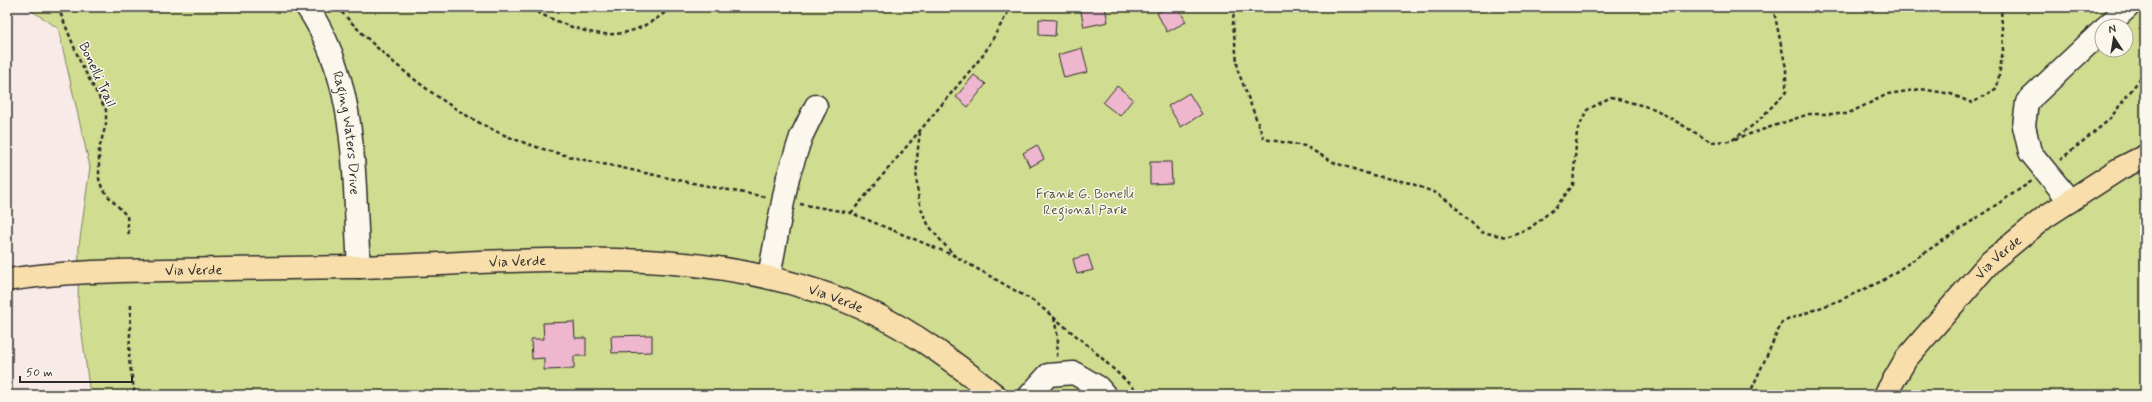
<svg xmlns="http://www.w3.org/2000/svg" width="2152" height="402" font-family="Mynerve,sans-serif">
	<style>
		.green { fill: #d0dc8f; stroke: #7e845d; fill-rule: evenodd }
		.building { fill: #eeb7ce; stroke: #2b2b2b }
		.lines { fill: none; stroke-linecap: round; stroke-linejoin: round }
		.minor-casing { stroke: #2b2b2b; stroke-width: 25 }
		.major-casing { stroke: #2b2b2b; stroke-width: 25 }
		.path { stroke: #2b2b2b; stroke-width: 2.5; stroke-dasharray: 4 3; stroke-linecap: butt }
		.minor { stroke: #fbf7ec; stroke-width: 22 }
		.major { stroke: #f8deab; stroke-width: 22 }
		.minor-bridge-casing { stroke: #2b2b2b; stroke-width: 25; stroke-linecap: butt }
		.minor-bridge { stroke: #fbf7ec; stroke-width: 22 }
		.labels { text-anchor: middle; stroke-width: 3; stroke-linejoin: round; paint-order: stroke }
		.street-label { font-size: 14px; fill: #2b2b2b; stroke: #fbf7ec }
		.park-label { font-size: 14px; fill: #545744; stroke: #fbf7ec }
	</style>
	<rect width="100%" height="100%" fill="#f8eae6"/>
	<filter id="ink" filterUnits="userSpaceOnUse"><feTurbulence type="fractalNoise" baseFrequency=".025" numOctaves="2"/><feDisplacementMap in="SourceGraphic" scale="8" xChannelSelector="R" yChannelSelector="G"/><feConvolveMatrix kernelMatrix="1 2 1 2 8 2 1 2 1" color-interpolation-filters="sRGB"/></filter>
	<g filter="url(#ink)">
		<path class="green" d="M26 7H2145V395H90L78 303 79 246 90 167 58 28ZM2102 26H2126V50H2102Z"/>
		<path class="building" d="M1080 7H1105L1108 22 1084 27Z
			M1168 7H1178L1186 22 1167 32 1157 13Z
			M1039 19 1056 20 1055 36 1039 35Z
			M1082 48 1088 72 1064 78 1058 55Z
			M974 75 986 84 968 107 956 97Z
			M1117 86 1133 99 1120 116 1103 103Z
			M1189 93 1202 114 1181 127 1168 106Z
			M1037 145 1044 159 1030 167 1023 153Z
			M1150 162H1171L1172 183 1150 184Z
			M1088 255 1093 270 1077 274 1073 259Z
			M574 322 575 338H586V356H574V369L544 370V358L532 359 531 339H544L543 323Z
			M652 335V352L612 353 611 336Z"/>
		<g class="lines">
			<defs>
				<g id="minor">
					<path id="s1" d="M307 7C359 83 353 179 359 267"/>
					<path d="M2107 26 2128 7"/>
					<path d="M788 177 801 137 816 106"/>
					<path d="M2070 201 2030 152 2024 126 2027 102 2102 31"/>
					<path d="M769 277 779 222"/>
					<path d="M1030 395 1048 375 1074 373 1098 387 1105 395"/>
				</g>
				<g id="major">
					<path id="s2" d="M7 280C59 272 113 271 166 270 227 269 289 268 350 267 524 264 708 236 871 312 916 333 957 364 995 395"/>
					<path id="s3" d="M1885 395 1906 359 1990 262 2045 217 2119 169 2145 156"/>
				</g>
			</defs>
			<use href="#minor" class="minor-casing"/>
			<use href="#major" class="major-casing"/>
			<path class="path" d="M58 7 81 64 106 110V124L99 149V179L102 188 109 197 127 216 129 237
				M337 7C380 55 442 107 502 134 539 150 578 159 618 167 667 178 716 188 766 197
				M524 7C582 31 615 54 672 7
				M1234 7 1233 24 1238 71 1264 139 1305 146 1335 163 1372 175 1410 183 1436 193 1451 203 1481 232 1506 237 1530 228 1555 208 1573 185 1577 131 1587 110 1611 97 1655 109 1711 142 1731 141 1756 123 1786 92V68L1773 7
				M920 132C916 162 912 200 930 227 937 237 946 246 954 255
				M1735 139 1809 114H1847L1888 94 1921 89 1951 94 1972 103 1997 88 2003 50 2001 7
				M2060 160 2109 120 2145 72
				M800 204 851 213 955 256 1035 302 1091 348 1141 395
				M851 213 984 54 1011 7
				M131 305 129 360 135 395
				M1054 318 1058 338 1057 357
				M1749 395 1782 322 1838 301 1882 281 2032 181"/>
			<use href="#minor" class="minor"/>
			<use href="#major" class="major"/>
			<defs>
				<path id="minor-bridge" d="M779 222 788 177"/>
			</defs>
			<use href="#minor-bridge" class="minor-bridge-casing"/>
			<use href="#minor-bridge" class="minor-bridge"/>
		</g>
	</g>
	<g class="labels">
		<g class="street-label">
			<text transform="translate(98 74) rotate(65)" y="5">Bonelli Trail</text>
			<text dy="5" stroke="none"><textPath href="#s1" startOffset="134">Raging Waters Drive</textPath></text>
			<text dy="5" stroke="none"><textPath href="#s3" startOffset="179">Via Verde</textPath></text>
			<text dy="5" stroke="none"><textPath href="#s2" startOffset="511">Via Verde</textPath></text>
			<text dy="5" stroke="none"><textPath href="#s2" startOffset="187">Via Verde</textPath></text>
			<text dy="5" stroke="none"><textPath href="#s2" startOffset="834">Via Verde</textPath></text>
		</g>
		<g class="park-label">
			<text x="1085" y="198">Frank G. Bonelli<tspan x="1085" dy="16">Regional Park</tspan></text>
		</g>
	</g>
	<rect width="2152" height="402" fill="none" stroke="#fbf7ec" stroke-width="24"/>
	<rect x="12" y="12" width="2128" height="378" fill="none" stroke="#2b2b2b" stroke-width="1.5" filter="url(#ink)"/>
	<g transform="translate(2114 38) rotate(348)"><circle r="19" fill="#fbf7ec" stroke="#a8a59f"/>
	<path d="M0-3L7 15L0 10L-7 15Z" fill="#2b2b2b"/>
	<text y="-6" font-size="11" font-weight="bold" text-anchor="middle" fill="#2b2b2b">N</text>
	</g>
	<path d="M20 376v6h112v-6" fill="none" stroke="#2b2b2b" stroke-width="2"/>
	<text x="26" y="376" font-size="12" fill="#2b2b2b" stroke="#fbf7ec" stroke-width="3" paint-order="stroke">50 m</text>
</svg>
